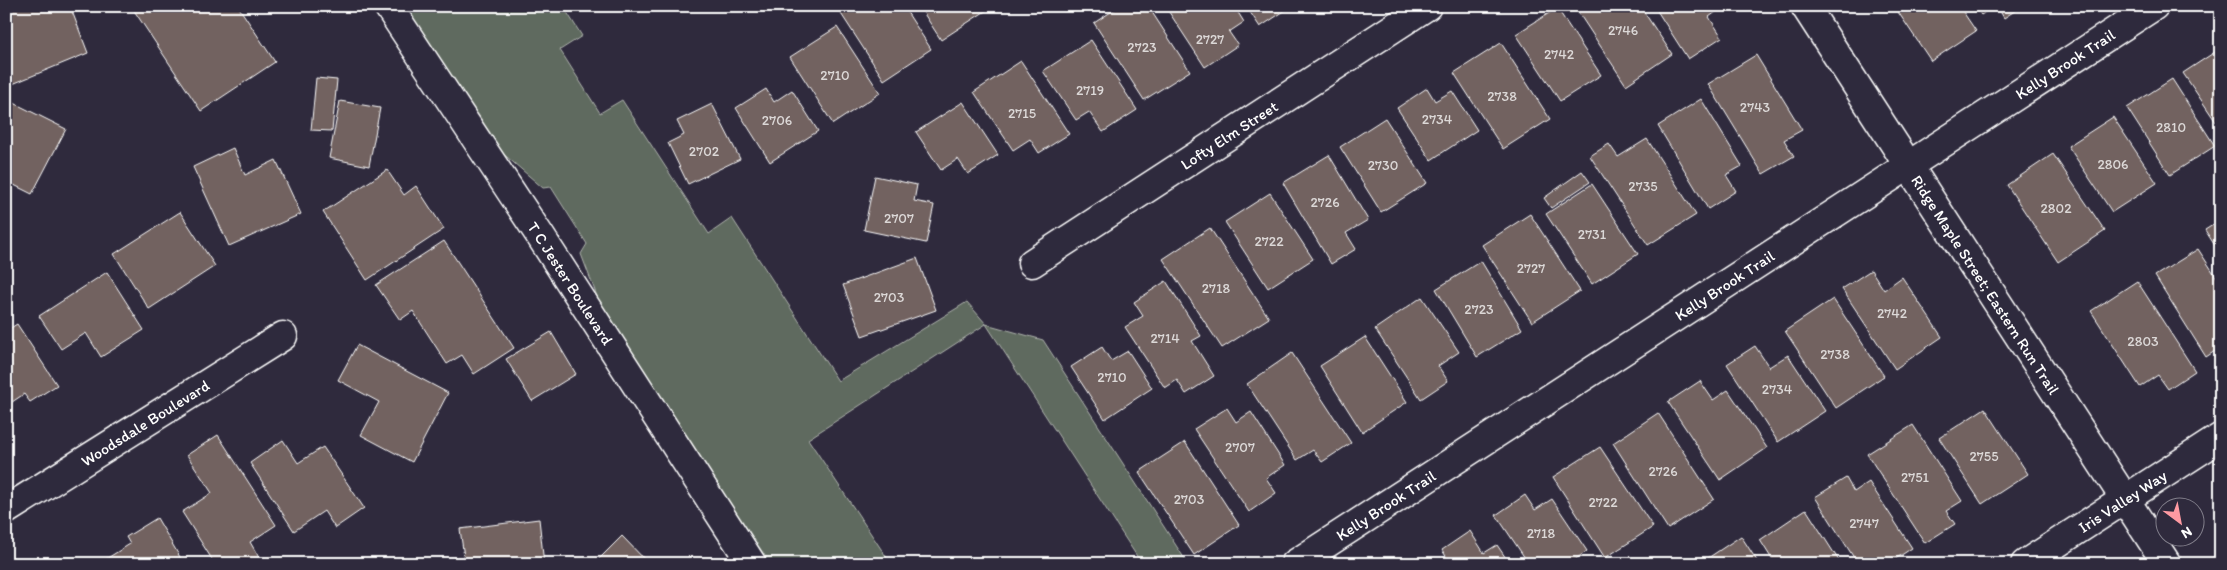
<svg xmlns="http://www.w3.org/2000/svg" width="2227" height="570" font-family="Itim,sans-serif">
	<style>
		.green { fill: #5f6a5e; stroke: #afb4ae }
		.building { fill: #726260; stroke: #fff }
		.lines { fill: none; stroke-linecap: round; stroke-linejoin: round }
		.minor-casing { stroke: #fff; stroke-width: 31 }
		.minor { stroke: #2f2a3d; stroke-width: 28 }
		.labels { text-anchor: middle; stroke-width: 4.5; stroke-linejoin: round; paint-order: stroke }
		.number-label { font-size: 14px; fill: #dcd8d7 }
		.street-label { font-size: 16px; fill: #fff; stroke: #2f2a3d }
	</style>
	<rect width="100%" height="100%" fill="#2f2a3d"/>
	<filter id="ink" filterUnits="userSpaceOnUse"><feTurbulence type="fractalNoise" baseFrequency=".02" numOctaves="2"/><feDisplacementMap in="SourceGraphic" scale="10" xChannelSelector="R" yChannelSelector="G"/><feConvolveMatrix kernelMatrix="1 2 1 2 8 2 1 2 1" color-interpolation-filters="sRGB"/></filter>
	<g filter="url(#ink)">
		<path class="green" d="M405 6H563L582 36 560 50 600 113 622 100 709 234 732 218 838 381 967 302 986 324 1043 340 1188 564H1142L986 324 808 439 891 564H768L603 312 581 254 587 244 551 187 543 188 500 151Z"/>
		<path class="building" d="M6 6H70L88 53 10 85 6 76Z
			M131 6H238L275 62 201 111Z
			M836 6H903L931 49 884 80Z
			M919 6H984L987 10 941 40Z
			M1120 6H1148L1190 71 1144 100 1094 23Z
			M1165 6H1234L1244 22 1229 32 1238 45 1205 67Z
			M1246 6H1292L1260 27Z
			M1574 6H1640L1672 54 1626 85Z
			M1654 6H1724L1709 17 1722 37 1688 59Z
			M1894 6H1959L1976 31 1931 61Z
			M1975 6H1994L1981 15Z
			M1997 6H2022L2004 18Z
			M1557 8 1601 75 1560 101 1516 34Z
			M837 27 880 93 833 124 790 57Z
			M1091 40 1137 110 1103 132 1089 112 1076 120 1043 71Z
			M1501 43 1550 119 1503 149 1454 73Z
			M2221 48V119L2216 122 2183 73Z
			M1756 55 1802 130 1784 140 1794 156 1763 174 1708 84Z
			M1021 61 1069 134 1039 153 1030 139 1013 150 974 92Z
			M316 78 337 80 332 131 311 130Z
			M2172 79 2215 146 2170 175 2127 108Z
			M1427 88 1435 101 1452 91 1477 130 1431 160 1397 108Z
			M766 89 774 102 792 90 818 131 770 162 736 108Z
			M6 99 66 129 32 194 6 181Z
			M1701 99 1742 166 1726 175 1736 191 1708 209 1658 126Z
			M340 101 380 108 369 166 329 158Z
			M963 102 998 155 968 174 958 159 941 170 916 132Z
			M712 104 740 159 688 184 668 143 684 135 677 121Z
			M2113 117 2157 183 2112 212 2068 146Z
			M1385 118 1427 183 1381 212 1340 147Z
			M1647 139 1696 215 1648 245 1590 156 1609 144 1618 157Z
			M233 148 245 175 276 160 301 214 229 246 193 167Z
			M2053 154 2105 231 2058 262 2007 185Z
			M1329 155 1368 220 1346 233 1356 249 1331 264 1283 183Z
			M387 170 404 195 416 186 444 229 367 280 323 212Z
			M1582 171 1590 182 1551 208 1544 198Z
			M875 176 917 185 914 201 934 205 926 243 864 230Z
			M1592 184 1638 254 1592 284 1546 214Z
			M1270 193 1313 259 1268 288 1225 222Z
			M180 212 215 266 149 309 114 254Z
			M1530 214 1580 291 1532 322 1482 245Z
			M2221 220V255L2205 230Z
			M1210 228 1269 318 1222 348 1163 259Z
			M444 241 514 348 474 374 462 355 447 364 413 311 400 320 376 285Z
			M2198 249 2221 284V347L2206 357 2155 276Z
			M917 258 936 310 862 336 843 285Z
			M1481 261 1522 329 1477 357 1436 289Z
			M1871 270 1884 290 1902 277 1942 337 1895 369 1842 289Z
			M107 272 144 330 101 357 86 333 61 349 39 316Z
			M1166 281 1201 336 1192 341 1214 376 1186 394 1177 380 1165 388 1125 327 1143 316 1134 302Z
			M2137 281 2195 371 2168 389 2158 375 2140 387 2091 311Z
			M1422 297 1459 352 1438 366 1448 381 1421 399 1375 329Z
			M1833 299 1884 376 1836 408 1785 331Z
			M17 324 57 385 30 402 24 394 6 406V331Z
			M551 332 576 374 532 401 506 359Z
			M1365 337 1407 402 1362 432 1320 366Z
			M357 345 448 393 412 462 361 435 379 402 338 380Z
			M1755 346 1769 367 1788 355 1825 411 1778 442 1727 364Z
			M1102 347 1111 361 1128 351 1152 388 1105 419 1071 367Z
			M1292 353 1351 443 1322 462 1313 450 1297 460 1247 384Z
			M1700 381 1713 400 1728 390 1767 448 1720 480 1668 402Z
			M1227 408 1236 422 1251 412 1285 465 1266 478 1276 493 1249 512 1194 429Z
			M1985 408 2028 474 1982 504 1939 438Z
			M1658 413 1714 499 1668 529 1613 443Z
			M1913 425 1962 501 1946 511 1955 524 1925 543 1867 454Z
			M218 435 276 525 250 542 261 561 257 564H215L182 512 212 493 187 455Z
			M283 440 298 463 323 447 364 508 335 528 324 511 294 531 250 463Z
			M1185 442 1239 525 1194 555 1139 472Z
			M1600 447 1653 527 1605 558 1553 477Z
			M1846 478 1854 492 1869 482 1912 548 1888 564H1858L1815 497Z
			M1525 495 1535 510 1552 499 1587 551 1569 564H1529L1496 515Z
			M1806 509 1841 564H1775L1760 540Z
			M157 518 184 564H98L130 544 126 537Z
			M539 519 544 564H465L460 529Z
			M1470 531 1484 553 1497 545 1510 564H1451L1442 550Z
			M622 536 649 564H594Z
			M1741 536 1759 564H1699Z"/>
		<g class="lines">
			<defs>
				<g id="minor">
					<path id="s1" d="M388 6 539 234 752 564"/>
					<path id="s2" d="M1805 6 2167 564"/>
					<path id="s3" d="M1032 263 1427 6"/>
					<path id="s4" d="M6 510 283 336"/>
					<path id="s5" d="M1295 564 2154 6"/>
					<path id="s6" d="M2025 564 2221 437"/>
				</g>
			</defs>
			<use href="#minor" class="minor-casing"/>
			<use href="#minor" class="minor"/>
		</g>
	</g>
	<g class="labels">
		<g class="number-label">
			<text x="1623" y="35">2746</text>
			<text x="1210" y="44">2727</text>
			<text x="1142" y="52">2723</text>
			<text x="1559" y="59">2742</text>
			<text x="835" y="80">2710</text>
			<text x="1090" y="95">2719</text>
			<text x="1502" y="101">2738</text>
			<text x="1755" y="112">2743</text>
			<text x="1022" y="118">2715</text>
			<text x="1437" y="124">2734</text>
			<text x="777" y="125">2706</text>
			<text x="2171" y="132">2810</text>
			<text x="704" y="156">2702</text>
			<text x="2113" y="169">2806</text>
			<text x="1383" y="170">2730</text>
			<text x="1643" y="191">2735</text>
			<text x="1325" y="207">2726</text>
			<text x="2056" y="213">2802</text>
			<text x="899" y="223">2707</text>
			<text x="1592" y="239">2731</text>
			<text x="1269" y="246">2722</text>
			<text x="1531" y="273">2727</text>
			<text x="1216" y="293">2718</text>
			<text x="889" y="302">2703</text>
			<text x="1479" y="314">2723</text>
			<text x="1892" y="318">2742</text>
			<text x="1165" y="343">2714</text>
			<text x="2143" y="346">2803</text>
			<text x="1835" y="359">2738</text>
			<text x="1112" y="382">2710</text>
			<text x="1777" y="394">2734</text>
			<text x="1240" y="452">2707</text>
			<text x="1984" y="461">2755</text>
			<text x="1663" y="476">2726</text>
			<text x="1915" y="482">2751</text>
			<text x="1189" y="504">2703</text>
			<text x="1603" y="507">2722</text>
			<text x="1864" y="528">2747</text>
			<text x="1541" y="538">2718</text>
		</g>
		<g class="street-label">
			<text dy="6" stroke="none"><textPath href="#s5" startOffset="918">Kelly Brook Trail</textPath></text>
			<text dy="6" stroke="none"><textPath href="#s3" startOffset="235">Lofty Elm Street</textPath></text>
			<text dy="6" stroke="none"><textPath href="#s1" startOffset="332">T C Jester Boulevard</textPath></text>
			<text dy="6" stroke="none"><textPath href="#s5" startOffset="512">Kelly Brook Trail</textPath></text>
			<text dy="6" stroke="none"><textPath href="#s2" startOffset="332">Ridge Maple Street; Eastern Run Trail</textPath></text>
			<text dy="6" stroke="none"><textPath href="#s4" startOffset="164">Woodsdale Boulevard</textPath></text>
			<text dy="6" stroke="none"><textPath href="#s6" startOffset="116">Iris Valley Way</textPath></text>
			<text dy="6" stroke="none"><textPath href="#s5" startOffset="108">Kelly Brook Trail</textPath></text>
		</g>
	</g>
	<rect width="2227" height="570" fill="none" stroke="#2f2a3d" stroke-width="25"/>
	<rect x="12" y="12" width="2202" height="545" fill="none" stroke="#fff" stroke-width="2" filter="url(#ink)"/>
	<g transform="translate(2180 522) rotate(148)"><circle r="24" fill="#2f2a3d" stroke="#827f8b"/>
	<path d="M0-4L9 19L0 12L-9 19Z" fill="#ff9aa2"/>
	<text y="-8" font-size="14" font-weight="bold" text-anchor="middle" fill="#ffffff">N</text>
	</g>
</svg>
